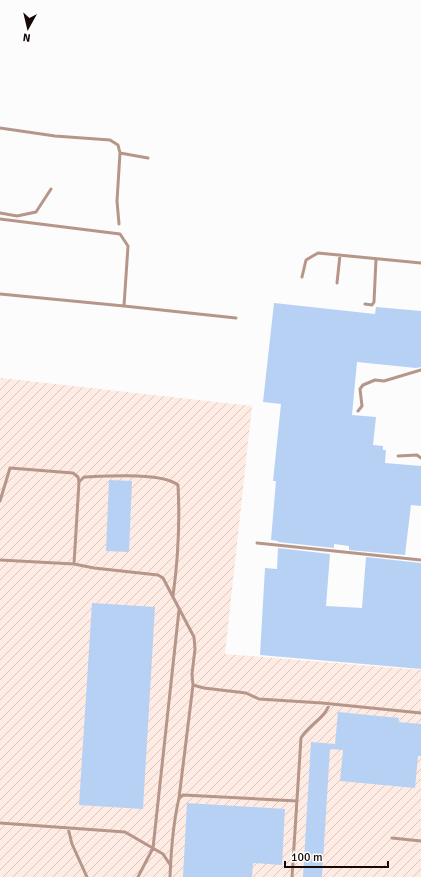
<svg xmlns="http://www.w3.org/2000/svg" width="421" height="877" font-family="Signika,sans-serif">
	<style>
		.industrial { fill: url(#industrial-furrows) }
		.building { fill: #b7d1f4 }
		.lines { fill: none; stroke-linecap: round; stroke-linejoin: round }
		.service { stroke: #b69689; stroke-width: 3 }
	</style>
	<defs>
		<pattern id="industrial-furrows" width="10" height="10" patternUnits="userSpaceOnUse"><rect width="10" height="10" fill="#feebe4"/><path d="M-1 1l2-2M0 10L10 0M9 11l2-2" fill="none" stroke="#d9c8c2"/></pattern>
	</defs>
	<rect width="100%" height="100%" fill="#fcfcfc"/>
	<path class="industrial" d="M1 378 252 406 225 654 421 670V877H0V384Z"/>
	<path class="building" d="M274 303 375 314 376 307 421 311V367L416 368 357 362 352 415 376 417 373 445 383 446V450H386L385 463 421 466V506L411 505 405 555 349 550V546L334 544V548L278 542V541L271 540 276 481H273L281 404 263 402Z
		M109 480 132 481 129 552 106 551Z
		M278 548 330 554 326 606 362 608 366 557 421 563V669L260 655 265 568 277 569Z
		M92 603 155 607 143 809 79 805Z
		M338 712 399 718 398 722 421 724V756H418L415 788 340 781 343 750 330 749 322 877H303L311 742 335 744Z
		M187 803 285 809 282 865 253 863 252 877H183Z"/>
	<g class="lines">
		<path class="service" d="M0 128 55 136 110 140 118 145 120 153 148 158
			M0 213 17 216 36 212 51 189
			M0 219 120 234 128 246 124 306
			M119 224 117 201 120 153
			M302 277 306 260 318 253 421 263
			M337 283 340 255
			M0 294 124 306 236 318
			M365 304 372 305 374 302 376 259
			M358 411 362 406 360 389 363 385 375 380 384 381 421 370
			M398 456 417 455 421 458
			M0 501 10 468 73 473 78 477 79 482
			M257 543 421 560
			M0 560 74 564 94 568 158 575 163 578 194 637 195 649 192 674 193 685 204 688 246 693 259 699 322 703 421 713
			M74 564 79 482 84 477C106 476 162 472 178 485 180 522 178 560 173 596
			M179 798 193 685
			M0 823 125 832 163 854 171 866
			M68 828 72 844 87 877
			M392 838 421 841
			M138 877 153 848 179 610
			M170 877C171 850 173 824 179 798L183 795 297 801
			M292 877 301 738C308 726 327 716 329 704"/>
	</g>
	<g transform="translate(28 28) rotate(188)" stroke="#ffffff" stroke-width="3" paint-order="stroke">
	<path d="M0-3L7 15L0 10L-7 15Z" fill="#160905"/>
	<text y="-6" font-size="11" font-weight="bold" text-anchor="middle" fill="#160905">N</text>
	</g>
	<path d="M285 861v6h103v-6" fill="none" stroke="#160905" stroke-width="2"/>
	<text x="291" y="861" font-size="12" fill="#160905" stroke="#ffffff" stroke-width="3" paint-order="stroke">100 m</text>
</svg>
